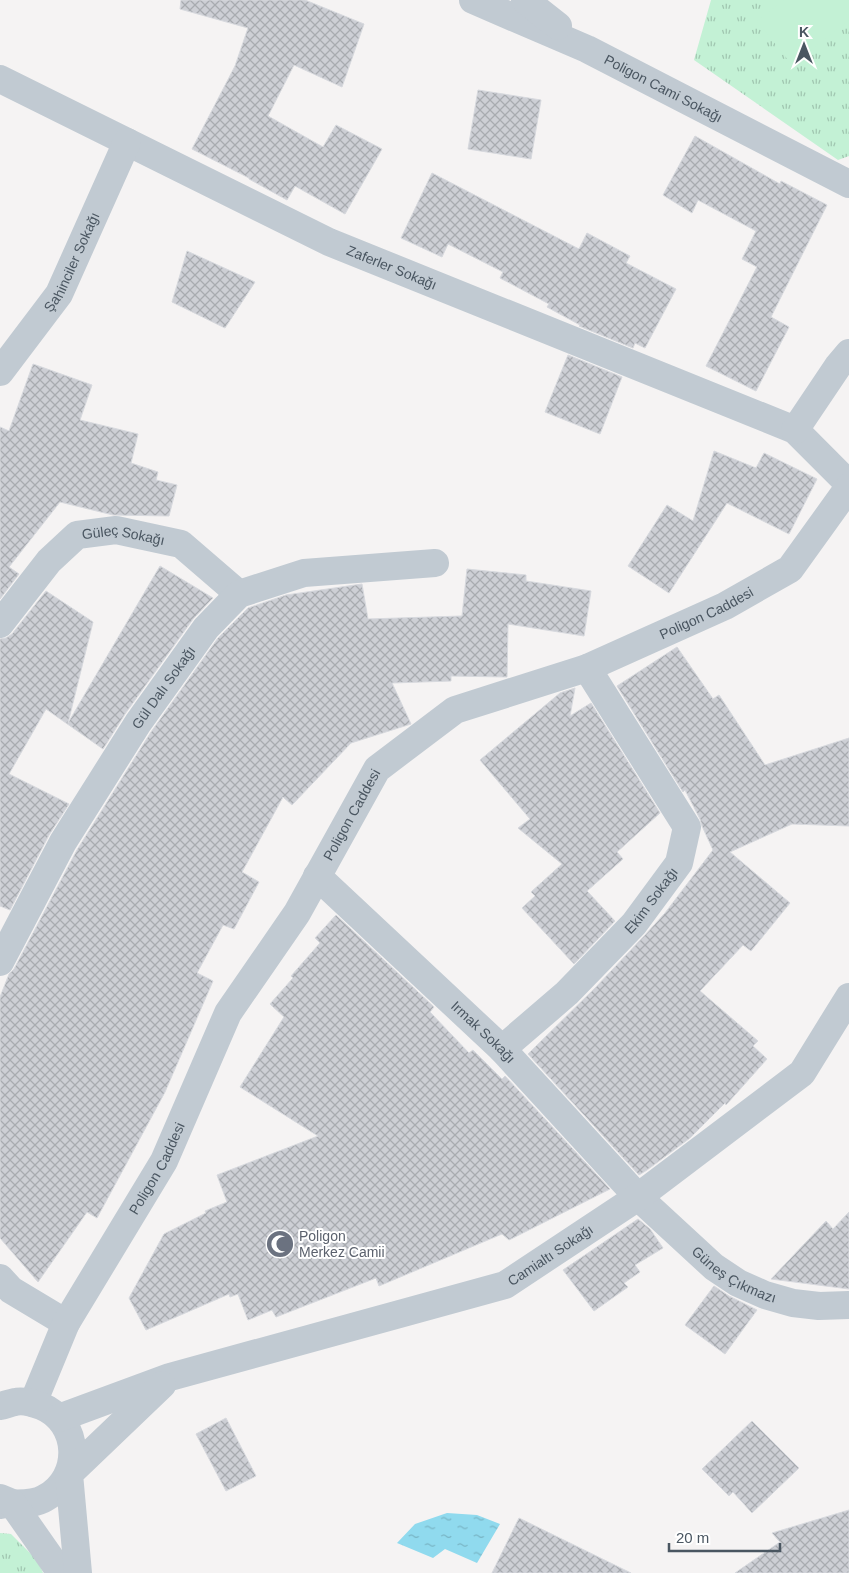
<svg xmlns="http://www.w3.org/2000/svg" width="849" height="1573" font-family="Arial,sans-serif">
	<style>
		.park { fill: url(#park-tufts) }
		.pitch { fill: #c3f1d5 }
		.water { fill: url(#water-ripples) }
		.building { fill: url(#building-cross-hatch); stroke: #d7d9de }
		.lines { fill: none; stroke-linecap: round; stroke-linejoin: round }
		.minor { stroke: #c1cad2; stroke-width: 28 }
		.labels { text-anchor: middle; stroke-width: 4; stroke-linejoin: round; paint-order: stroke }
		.street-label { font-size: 14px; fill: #4a5661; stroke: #fff }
		.worship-label { font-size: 14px; fill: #5b616d; stroke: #fff; text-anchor: start }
	</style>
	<defs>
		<pattern id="park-tufts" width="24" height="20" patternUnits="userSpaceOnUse" patternTransform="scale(1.25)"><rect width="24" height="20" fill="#c3f1d5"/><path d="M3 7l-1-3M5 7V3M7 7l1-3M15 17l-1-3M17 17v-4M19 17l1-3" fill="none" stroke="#a0c6b0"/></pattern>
		<pattern id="water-ripples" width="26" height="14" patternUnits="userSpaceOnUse" patternTransform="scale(1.25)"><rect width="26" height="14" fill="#90daee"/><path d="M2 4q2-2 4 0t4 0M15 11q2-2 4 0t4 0" fill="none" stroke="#78b4c4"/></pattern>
		<pattern id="building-cross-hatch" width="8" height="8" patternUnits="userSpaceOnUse" patternTransform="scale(1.25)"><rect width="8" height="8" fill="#cdcfd5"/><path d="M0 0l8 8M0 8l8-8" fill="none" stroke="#a8abb0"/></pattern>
	</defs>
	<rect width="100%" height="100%" fill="#f5f3f3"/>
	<path class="park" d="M711 0H849V156L838 160 694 60Z
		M0 1533 11 1534 38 1561 43 1573H0Z"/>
	<path class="pitch" d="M784 0H849V20L792 65 757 21Z"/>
	<path class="water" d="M447 1513 477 1515 500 1524 477 1563 445 1549 433 1558 397 1543 415 1524Z"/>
	<path class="building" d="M181 0H305L364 24 342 87 294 65 268 116 323 147 336 125 382 149 345 214 295 186 287 200 249 179V178L192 149 235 66 248 28 180 9Z
		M478 90 541 100 531 159 468 149Z
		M695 136 780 184 781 181 827 205 771 317 789 327 756 391 706 366 757 267 742 259 756 231 698 200 692 213 663 195Z
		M432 173 579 249 587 233 630 256 626 263 676 289 645 348 635 343 633 348 579 326 580 325 547 307 549 304 500 278 503 272 448 244 442 257 401 238Z
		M187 251 255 282 225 328 172 302Z
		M568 355 622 377 600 434 545 412Z
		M33 364 92 385 80 420 138 434 131 463 158 472 156 480 177 485 169 516 113 515 60 502 9 567 19 574 0 599V427L9 431Z
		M714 451 756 468 764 453 817 479 789 534 727 503 669 593 628 566 667 505 693 521Z
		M160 566 213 598 193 619 125 714 103 749 46 709 9 774 69 804 49 835 10 910 0 906V639L6 638 12 634 46 591 93 622 68 723Z
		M467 569 526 575V581L591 591 584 636 508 624 507 677 451 676V681L392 683 411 724 351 743 292 805 283 797 242 872 259 882 234 929 223 925 197 973 213 981 165 1092 97 1218 87 1212 38 1282 0 1238V997L9 974 14 969 77 850 151 732 218 638 248 608 286 595 362 584 368 619 462 616Z
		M677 647 713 699 719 695 765 765 849 738V826L792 824 730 852 790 903 751 951 743 945 700 991 758 1041 753 1046 767 1059 726 1105 725 1103 690 1138 647 1170 639 1175 528 1054 596 987 645 935 665 913 713 850 702 826 700 819 685 790 683 792 617 686Z
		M575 688 570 716 591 703 660 813 617 852 623 859 587 891 615 921 574 964 522 908 535 896 531 892 562 864 518 828 530 819 480 760 560 693Z
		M336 915 434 1007 430 1012 469 1053 473 1050 502 1079 505 1076 610 1189 509 1240 502 1234 379 1286 376 1278 276 1317 272 1310 248 1320 238 1294 230 1297 229 1294 146 1330 129 1298 164 1234 206 1213 205 1211 227 1202 217 1175 318 1136 240 1087 284 1017 270 1004 293 978 291 976 320 943 315 938Z
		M849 1212V1289L771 1279 826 1221 833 1229Z
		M638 1219 650 1229 663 1248 635 1265 640 1272 624 1283 628 1287 594 1311 563 1270Z
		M714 1286 729 1296 757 1310 725 1354 685 1325Z
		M226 1418 256 1476 226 1491 196 1434Z
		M752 1421 799 1468 752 1513 733 1492 729 1496 702 1469Z
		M849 1510V1573H735L780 1542 772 1533Z
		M519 1518 631 1573H492Z"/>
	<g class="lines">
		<g class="minor">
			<path id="s1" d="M473 0 587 49 849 184"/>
			<path d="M525 0 558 26"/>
			<path id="s2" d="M0 79 329 242 795 430 849 484"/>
			<path id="s3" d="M0 372 59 294 127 142"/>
			<path d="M795 430 838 366 849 353"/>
			<path id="s4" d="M0 624 49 561 77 535 116 530 181 544 239 594"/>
			<path id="s5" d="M317 876 502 1049 638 1197 714 1267 738 1283 765 1295 793 1303 819 1306 849 1305"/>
			<path id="s6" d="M0 962 63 842 138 723 206 628 239 594 304 573 435 563"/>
			<path id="s7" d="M502 1049 567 993 634 924 679 863 687 827 587 668"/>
			<path d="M0 1278 11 1290 66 1323"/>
			<path id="s8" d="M33 1403 66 1323 164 1161 228 1013 297 913 377 769 455 710 587 668 725 606 790 569 849 487"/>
			<path d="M0 1406C5 1405 10 1403 15 1402 23 1400 33 1403 41 1406 81 1422 83 1478 45 1498 32 1506 15 1502 0 1505"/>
			<path id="s9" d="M59 1418 170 1377 505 1285 638 1197 802 1073 849 997"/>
			<path d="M0 1498 12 1503 61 1573"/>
			<path d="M78 1573 69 1474 162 1385"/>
		</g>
	</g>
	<defs>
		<symbol id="mosque-disc" viewBox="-11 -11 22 22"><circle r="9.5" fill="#6b7280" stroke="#fff"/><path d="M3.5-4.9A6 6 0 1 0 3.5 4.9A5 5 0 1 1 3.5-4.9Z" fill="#fff"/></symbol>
	</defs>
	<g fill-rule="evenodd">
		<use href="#mosque-disc" x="264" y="1228" width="32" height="32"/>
	</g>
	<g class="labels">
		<g class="street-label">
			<text dy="5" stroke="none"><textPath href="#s1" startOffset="210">Poligon Cami Sokağı</textPath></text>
			<text dy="5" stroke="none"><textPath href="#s3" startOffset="132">Şahinciler Sokağı</textPath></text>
			<text dy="5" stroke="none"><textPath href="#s2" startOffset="435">Zaferler Sokağı</textPath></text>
			<text dy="5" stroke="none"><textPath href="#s4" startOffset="165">Güleç Sokağı</textPath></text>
			<text dy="5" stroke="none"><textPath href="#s8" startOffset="1091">Poligon Caddesi</textPath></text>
			<text dy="5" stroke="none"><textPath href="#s6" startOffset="320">Gül Dalı Sokağı</textPath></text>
			<text dy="5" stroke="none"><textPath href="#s8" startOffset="671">Poligon Caddesi</textPath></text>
			<text dy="5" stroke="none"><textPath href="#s7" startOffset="211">Ekim Sokağı</textPath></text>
			<text dy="5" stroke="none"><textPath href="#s5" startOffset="228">Irmak Sokağı</textPath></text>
			<text dy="5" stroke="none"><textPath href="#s8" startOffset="266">Poligon Caddesi</textPath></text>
			<text dy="5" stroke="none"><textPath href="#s9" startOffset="520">Camialtı Sokağı</textPath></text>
			<text dy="5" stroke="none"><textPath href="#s5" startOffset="579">Güneş Çıkmazı</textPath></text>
		</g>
		<g class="worship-label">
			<text x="299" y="1241">Poligon<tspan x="299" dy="16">Merkez Camii</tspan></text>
		</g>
	</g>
	<g transform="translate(804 45)" stroke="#ffffff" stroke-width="4" paint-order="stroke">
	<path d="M0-4L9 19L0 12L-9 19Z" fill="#4a5661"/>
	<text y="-8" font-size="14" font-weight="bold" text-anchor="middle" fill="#4a5661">K</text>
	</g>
	<path d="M669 1543v8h111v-8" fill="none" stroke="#4a5661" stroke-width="2.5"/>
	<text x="676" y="1543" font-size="15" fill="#4a5661" stroke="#ffffff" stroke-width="4" paint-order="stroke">20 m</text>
</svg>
